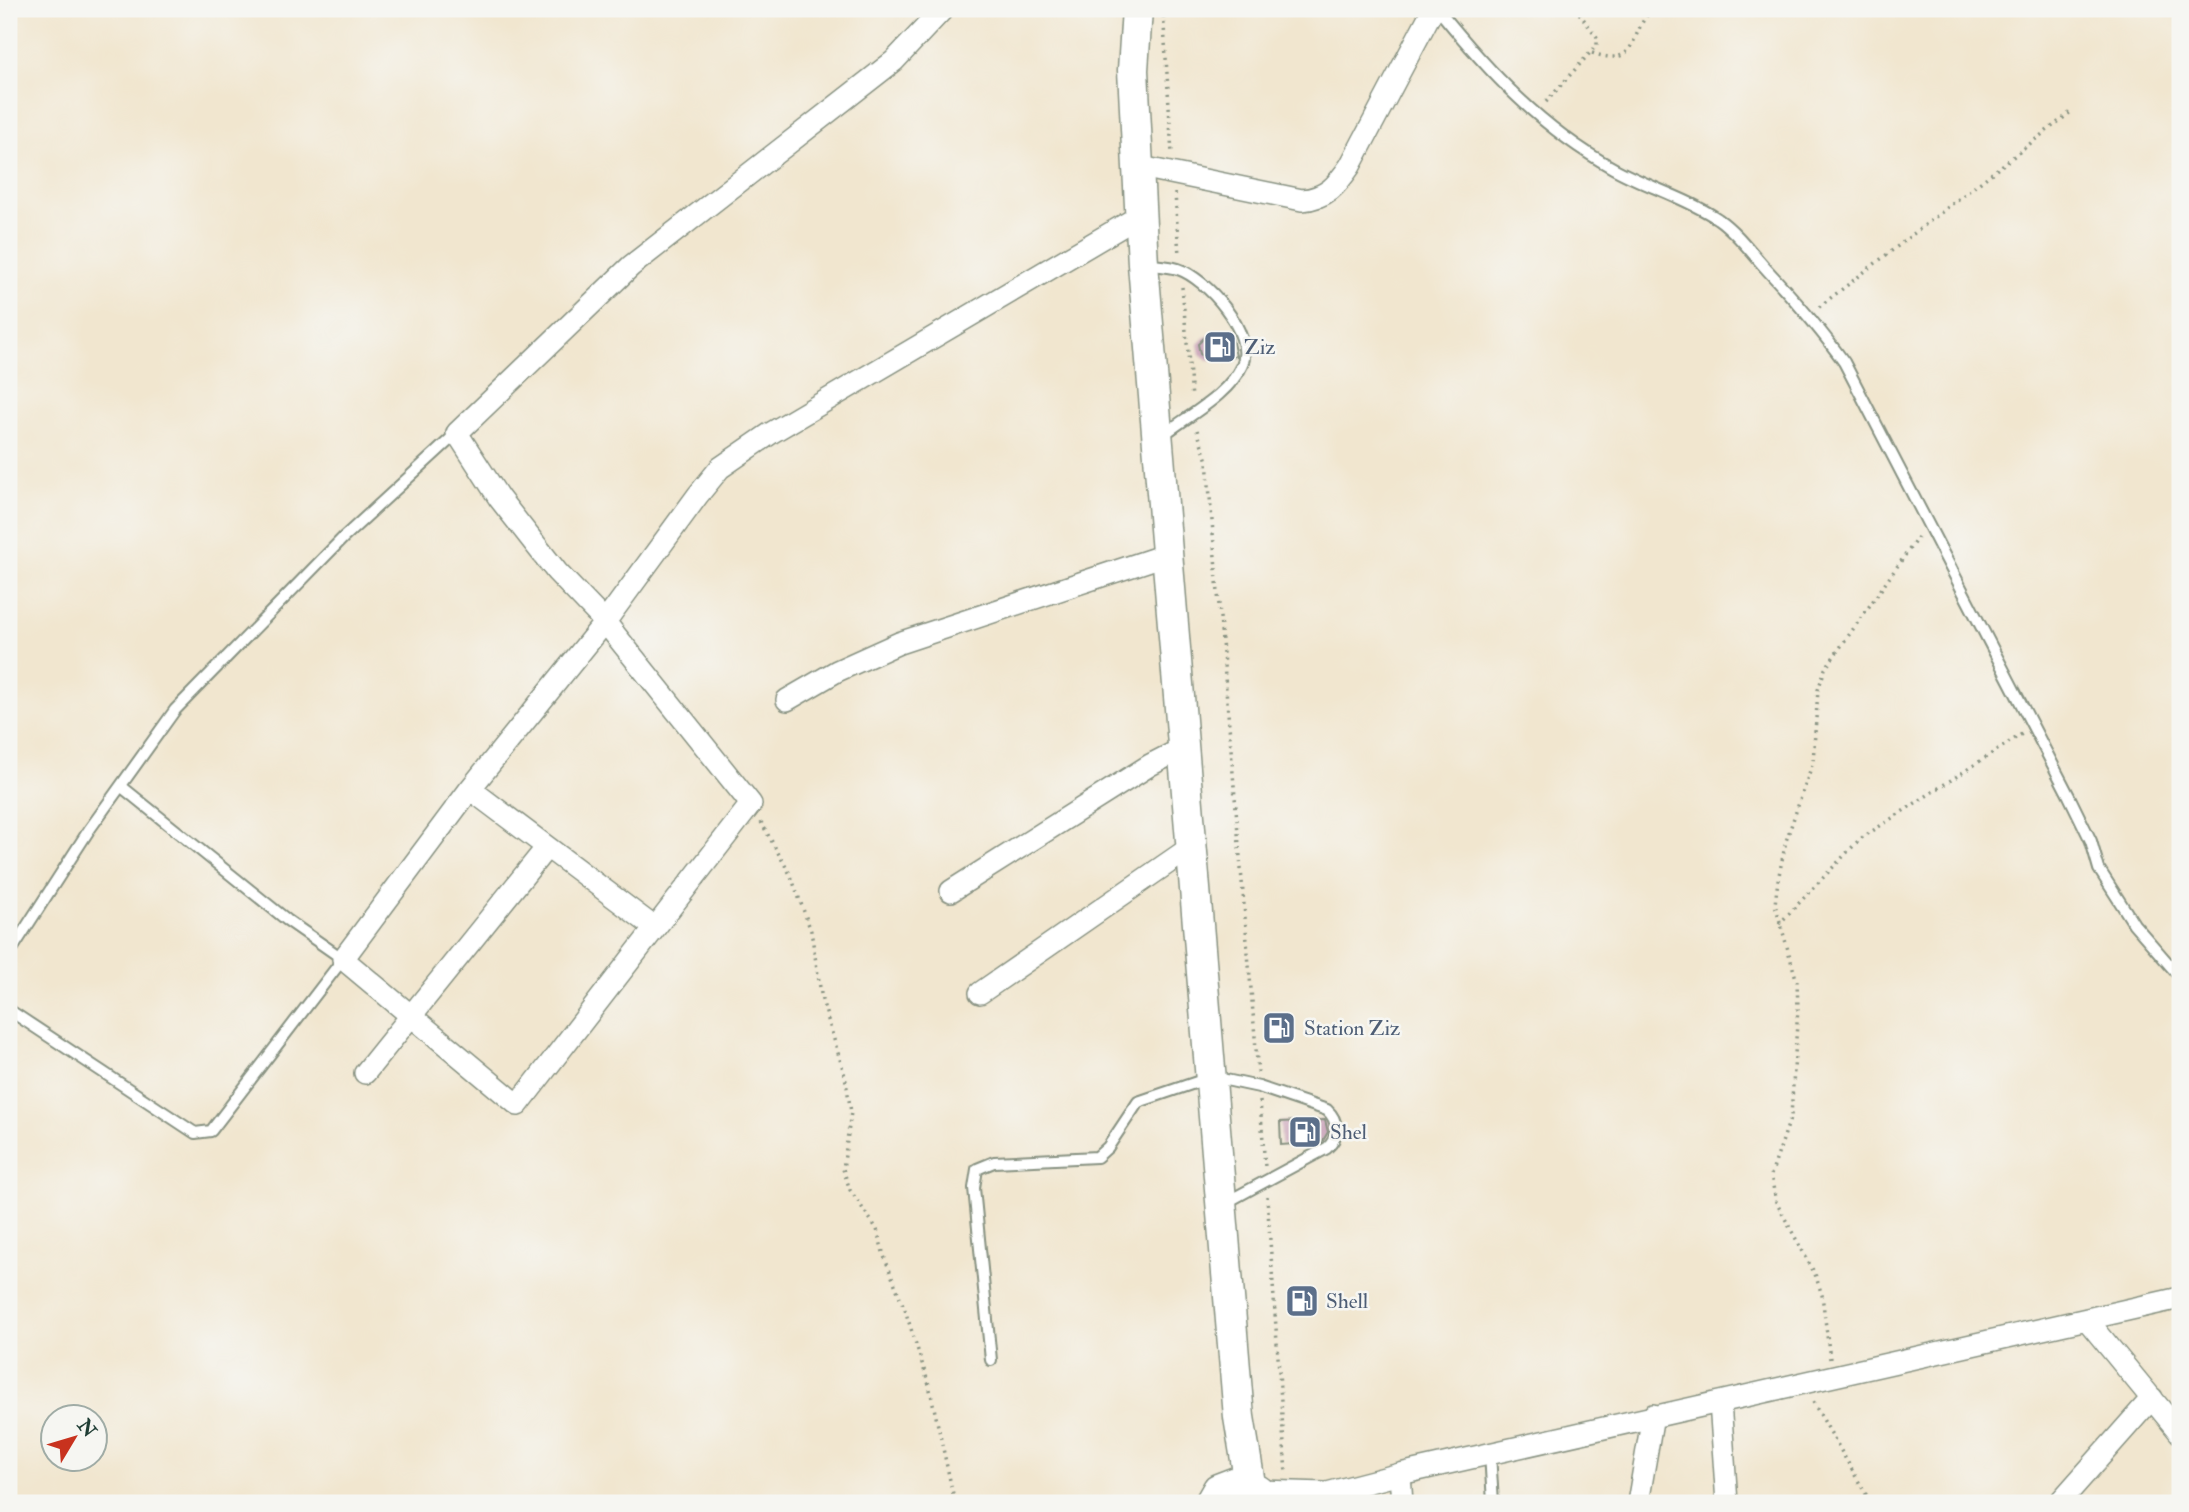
<svg xmlns="http://www.w3.org/2000/svg" width="2189" height="1512" font-family="'IM FELL Double Pica',serif">
	<style>
		.building { fill: #c69bb4 }
		.lines { fill: none; stroke-linecap: round; stroke-linejoin: round }
		.lane-casing { stroke: #889282; stroke-width: 14 }
		.street-casing { stroke: #889282; stroke-width: 24 }
		.secondary-casing { stroke: #889282; stroke-width: 33 }
		.path { stroke: #889282; stroke-width: 3.5; stroke-dasharray: 2 5; stroke-linecap: butt }
		.lane { stroke: #fff; stroke-width: 10 }
		.street { stroke: #fff; stroke-width: 21 }
		.secondary { stroke: #fff; stroke-width: 30 }
		.labels { text-anchor: middle; stroke-width: 5; stroke-linejoin: round; paint-order: stroke }
		.service-label { font-size: 21px; fill: #4e5e75; stroke: #f6f6f2; text-anchor: start }
	</style>
	<rect width="100%" height="100%" fill="#f6f6f2"/>
	<filter id="ink" filterUnits="userSpaceOnUse"><feTurbulence type="fractalNoise" baseFrequency=".0143" numOctaves="2"/><feDisplacementMap in="SourceGraphic" scale="14" xChannelSelector="R" yChannelSelector="G"/><feConvolveMatrix kernelMatrix="1 2 1 2 8 2 1 2 1" color-interpolation-filters="sRGB"/></filter>
	<filter id="wash" filterUnits="userSpaceOnUse"><feTurbulence type="fractalNoise" baseFrequency=".00686" numOctaves="4" result="noise"/><feDisplacementMap in="SourceGraphic" scale="28" xChannelSelector="R" yChannelSelector="G"/><feGaussianBlur stdDeviation="1.57" result="paint"/><feColorMatrix in="noise" values="0 0 0 0 0 0 0 0 0 0 0 0 0 0 0 0 0 1.4 0 .05"/><feComposite in="paint" operator="in"/></filter>
	<g filter="url(#wash)">
		<rect width="100%" height="100%" fill="#f1e6cf"/>
		<g id="blocks">
			<path class="building" d="M1231 334 1236 356 1208 360 1200 354 1198 344 1205 337Z
				M1325 1120 1328 1132 1322 1142 1281 1145 1280 1122Z"/>
		</g>
	</g>
	<g filter="url(#ink)">
		<use href="#blocks" fill-opacity="0" stroke="#889282" stroke-width="2"/>
		<g class="lines">
			<defs>
				<path id="lane" d="M1438 9C1488 71 1542 129 1613 168 1647 187 1685 197 1718 219 1738 233 1753 255 1769 272 1796 301 1821 330 1844 362L2069 796 2091 841 2099 869 2134 924 2180 977
					M1146 264C1156 266 1168 266 1178 269 1206 278 1256 334 1242 365 1229 395 1187 416 1162 436
					M9 954 89 830 175 710 344 537 457 433
					M9 1010 195 1133 211 1131 343 959 287 920 122 787
					M991 1360 974 1188 977 1169 994 1162 1097 1157 1108 1147 1138 1102 1212 1077 1259 1087 1327 1110C1338 1120 1340 1137 1327 1148L1225 1203
					M1490 1453 1493 1503"/>
				<path id="street" d="M943 9 894 61 631 266 457 433 499 498 557 572 605 622 751 804 518 1105 343 959 470 789 605 622 698 495 720 468 771 433 1141 215
					M1136 166 1302 200C1327 198 1337 185 1350 166L1433 9
					M787 700 837 671 899 643 1168 554
					M470 789 655 928
					M951 891 1150 765 1183 748
					M980 993 1191 847
					M365 1073 547 847
					M2088 1321 2180 1433
					M1720 1402 1727 1503
					M1400 1474 1402 1503
					M1259 1491 1325 1493
					M1303 1503 1327 1493 1400 1474 2180 1298
					M1638 1503 1653 1415
					M2059 1503 2152 1398"/>
				<path id="secondary" d="M1137 9 1133 70 1143 264 1239 1417 1250 1484
					M1210 1503 1218 1489 1239 1481 1259 1491 1265 1503"/>
			</defs>
			<use href="#lane" class="lane-casing"/>
			<use href="#street" class="street-casing"/>
			<use href="#secondary" class="secondary-casing"/>
			<path class="path" d="M1163 9 1172 154
				M1592 53C1640 69 1628 34 1652 9
				M1546 102 1597 45V37L1576 9
				M1175 193 1179 255
				M1182 287 1192 398
				M1819 307 2071 112
				M1197 430 1207 461 1258 1073
				M761 822 791 876 811 931 822 1000 845 1076 851 1112 843 1169 850 1190 877 1229 884 1256 905 1310 929 1385 955 1503
				M1779 924 1860 839 2022 734
				M1260 1101 1265 1167
				M1267 1196 1286 1474
				M1830 1359 1822 1295 1815 1274 1776 1202 1771 1175 1791 1116 1798 1008 1797 982 1775 904 1778 880 1786 841 1813 762 1818 690 1825 669 1918 537
				M1813 1402 1871 1503"/>
			<use href="#lane" class="lane"/>
			<use href="#street" class="street"/>
			<use href="#secondary" class="secondary"/>
		</g>
	</g>
	<defs>
		<symbol id="fuel-square" viewBox="-11 -11 22 22"><rect x="-9" y="-9" width="18" height="18" rx="4" fill="#5c6f8a" stroke="#f6f6f2"/><path d="M-5.5-6h7V0h2V4h1.3V-2.5L3-4.5l.8-.8L6-3V5H2.5V1h-1V6h-7ZM-4.2-4.7v3.2H.2V-4.7Z" fill="#fff"/></symbol>
	</defs>
	<g fill-rule="evenodd">
		<use href="#fuel-square" x="1201" y="328" width="38" height="38"/>
		<use href="#fuel-square" x="1260" y="1009" width="38" height="38"/>
		<use href="#fuel-square" x="1286" y="1113" width="38" height="38"/>
		<use href="#fuel-square" x="1283" y="1282" width="38" height="38"/>
	</g>
	<g class="labels">
		<g class="service-label">
			<text x="1244" y="354">Ziz</text>
			<text x="1304" y="1035">Station Ziz</text>
			<text x="1330" y="1139">Shel</text>
			<text x="1326" y="1308">Shell</text>
		</g>
	</g>
	<rect width="2189" height="1512" fill="none" stroke="#f6f6f2" stroke-width="35"/>
	<g transform="translate(74 1438) rotate(52)"><circle r="33" fill="#f6f6f2" stroke="#a0aca6" stroke-width="2"/>
	<path d="M0-5L12 26L0 18L-12 26Z" fill="#c8321e"/>
	<text y="-10" font-size="19" font-weight="bold" text-anchor="middle" fill="#1f3d34">N</text>
	</g>
</svg>
